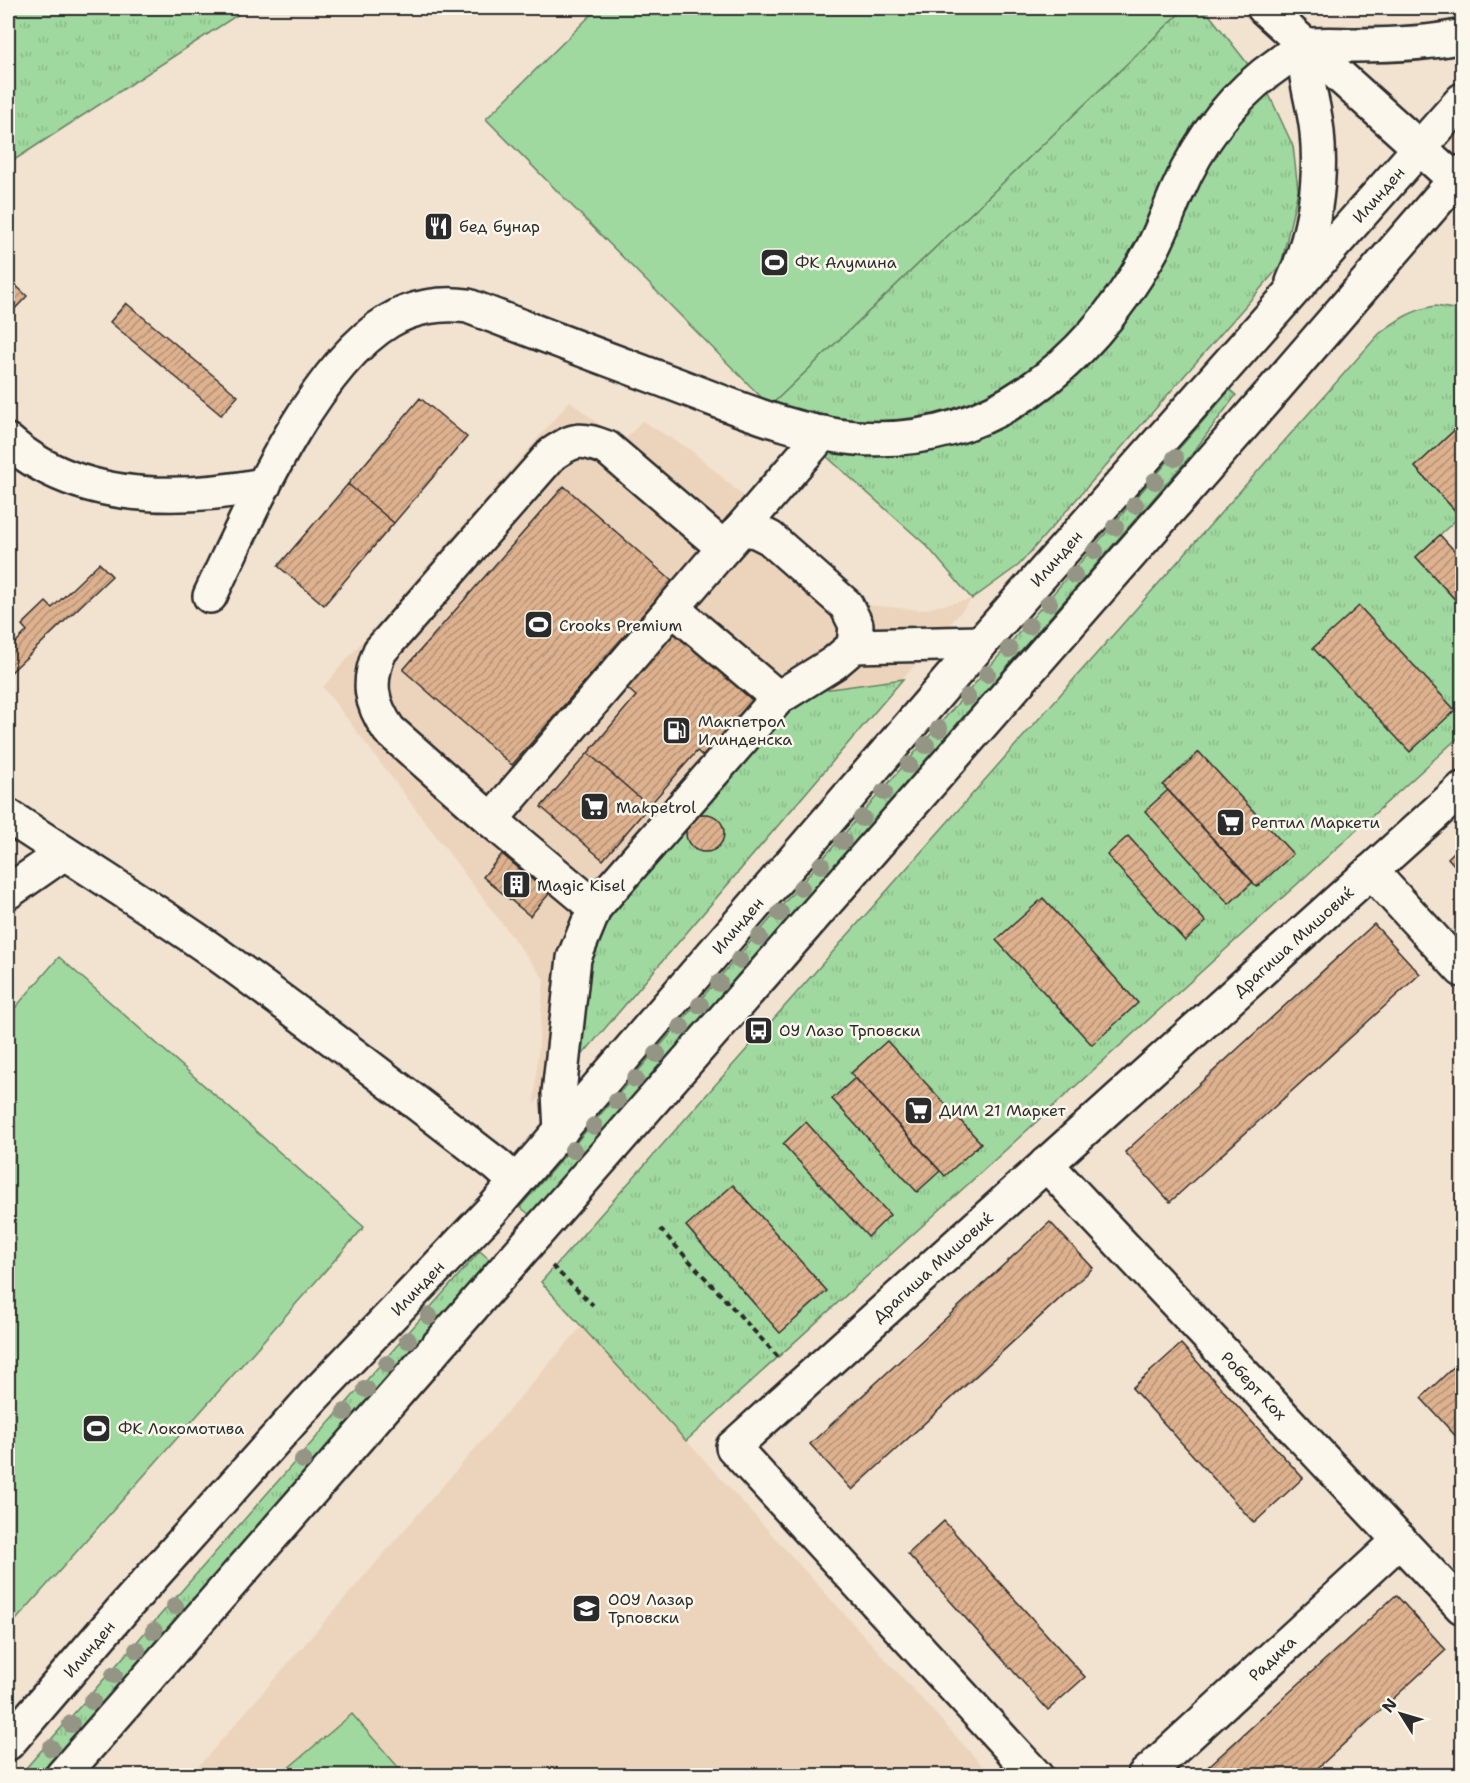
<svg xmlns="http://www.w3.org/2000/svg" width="1470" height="1783" font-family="'Shantell Sans',sans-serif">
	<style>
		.built { fill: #ecd4bc }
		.grass { fill: url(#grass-tufts); stroke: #668265; stroke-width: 1.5 }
		.pitch { fill: #a0d99f; stroke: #668265; stroke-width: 1.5 }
		.building { fill: url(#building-hatch); stroke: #2b2b2b; stroke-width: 1.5 }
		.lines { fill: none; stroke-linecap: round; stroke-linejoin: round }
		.minor-casing { stroke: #2b2b2b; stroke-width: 38 }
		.path { stroke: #2b2b2b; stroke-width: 4; stroke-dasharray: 6 4.5; stroke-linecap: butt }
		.minor { stroke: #fbf7ec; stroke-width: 33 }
		.tree { fill: #949585 }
		.labels { text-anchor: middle; stroke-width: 5; stroke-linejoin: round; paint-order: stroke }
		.street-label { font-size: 16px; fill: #2b2b2b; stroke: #fbf7ec }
		.poi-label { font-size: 16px; fill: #2b2b2b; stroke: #fbf7ec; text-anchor: start }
	</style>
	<defs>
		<pattern id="grass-tufts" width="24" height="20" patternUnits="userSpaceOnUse" patternTransform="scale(1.5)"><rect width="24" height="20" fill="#a0d99f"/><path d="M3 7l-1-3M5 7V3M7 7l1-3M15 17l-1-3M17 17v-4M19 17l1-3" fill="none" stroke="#8aba89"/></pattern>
		<pattern id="building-hatch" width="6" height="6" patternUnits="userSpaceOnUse" patternTransform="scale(1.5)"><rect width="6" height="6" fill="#deb28f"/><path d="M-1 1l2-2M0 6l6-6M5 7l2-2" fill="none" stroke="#b49175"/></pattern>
	</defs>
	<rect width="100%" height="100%" fill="#f2e2d0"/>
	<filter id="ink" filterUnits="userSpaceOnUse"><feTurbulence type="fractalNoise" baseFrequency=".0167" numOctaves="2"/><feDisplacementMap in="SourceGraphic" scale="12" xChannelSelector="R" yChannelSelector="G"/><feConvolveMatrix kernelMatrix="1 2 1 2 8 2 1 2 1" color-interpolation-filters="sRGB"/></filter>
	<g filter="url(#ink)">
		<path class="built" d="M570 401 622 443 642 421 691 450 868 605 920 610 972 599 534 1104 544 979 323 687Z
			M582 1326 991 1775 190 1776Z"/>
		<path class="grass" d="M8 8H248L8 164Z
			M1185 8H1204L1265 86 1293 146 1298 190 1281 265 1019 565 972 599 927 546 770 406Z
			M1358 8H1462C1428 15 1392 18 1358 8Z
			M1435 306 1454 309 1462 315V423L1415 467 1460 516 1416 557 1462 607V734L686 1441 541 1282 1379 334C1397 320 1412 310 1435 306Z
			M1230 390 1236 395 1192 454 530 1215 520 1207Z
			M903 679 578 1060 580 973 612 905 791 700 816 691Z
			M480 1251 491 1261 39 1775 19 1776Z"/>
		<path class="pitch" d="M598 8H1185L770 406 486 119Z
			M59 957 364 1227 8 1629V1016Z
			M352 1714 405 1775H280Z"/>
		<path class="building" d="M8 278 27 296 8 316Z
			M126 303 238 396 221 415 110 322Z
			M420 398 467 437 394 523 348 484Z
			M1462 423V513L1460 516 1415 467Z
			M348 484 394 523 324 605 278 566Z
			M564 486 672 581 512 765 403 670Z
			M1440 535 1462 559V607L1416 557Z
			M99 563 112 576 8 675V650L27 631 22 625 46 602 52 608Z
			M1359 606 1455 710 1410 752 1313 648Z
			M668 627 764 709 715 767 697 751 649 806 588 753 636 696 621 683Z
			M1199 752 1293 854 1257 887 1163 785Z
			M588 753 649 806 603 860 541 807Z
			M1168 790 1253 882 1229 904 1145 811Z
			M686 833a19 19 0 1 1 38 0a19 19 0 1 1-38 0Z
			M1128 836 1206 922 1185 941 1107 855Z
			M1462 844V874L1448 858Z
			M502 854 549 894 530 916 483 877Z
			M1043 898 1138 1003 1092 1045 996 940Z
			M1374 924 1420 974 1170 1202 1125 1152Z
			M887 1041 981 1143 945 1176 851 1073Z
			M855 1078 940 1171 917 1192 832 1099Z
			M806 1122 890 1215 868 1237 783 1144Z
			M733 1185 827 1291 780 1333 686 1226Z
			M1050 1222 1093 1268 852 1490 810 1444Z
			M1181 1344 1303 1478 1254 1523 1132 1388Z
			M1462 1359V1443L1421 1398Z
			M944 1521 1085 1677 1048 1710 908 1554Z
			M1396 1595 1446 1650 1309 1776H1198Z"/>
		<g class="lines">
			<defs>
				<g id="minor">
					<path d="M1264 8 1462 186"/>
					<path d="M1293 282C1314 237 1322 181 1317 132 1314 101 1303 79 1306 46"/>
					<path d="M8 441C77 502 178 501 264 485"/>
					<path d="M741 529 823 433"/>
					<path d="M210 596C248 516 312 367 389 321 412 307 442 302 468 306 538 333 607 359 677 385 735 407 794 433 856 438 990 448 1088 363 1150 253 1161 234 1168 212 1177 192 1200 139 1232 95 1281 62 1288 57 1298 48 1306 46 1316 43 1343 45 1354 45 1390 45 1428 44 1462 36"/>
					<path d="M672 608 778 698"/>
					<path d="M8 816C76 861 146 904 213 951 309 1020 403 1092 497 1165L516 1182"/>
					<path d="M491 820 724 548"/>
					<path d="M1371 871 1462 970"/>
					<path d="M8 892 64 853"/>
					<path d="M595 907 491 820 389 730C370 703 367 682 380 651L552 454C575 438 581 438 607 448L724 548 741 529 756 531 770 538 846 605 856 625 854 646"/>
					<path d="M561 1131 559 1093 574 958 595 907 778 698 834 663 854 646 981 643"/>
					<path id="s1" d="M1046 1164 1462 1607"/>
					<path id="s2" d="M8 1743 124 1608 314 1396 492 1210 981 643 1462 100"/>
					<path d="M62 1776 1271 393 1462 172"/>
					<path id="s3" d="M1036 1776 733 1447 1462 789"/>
					<path id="s4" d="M1144 1776 1400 1540"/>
				</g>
			</defs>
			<use href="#minor" class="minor-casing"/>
			<path class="path" d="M660 1229 780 1359
				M552 1266 593 1305"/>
			<use href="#minor" class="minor"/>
		</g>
		<g class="tree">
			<circle cx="1175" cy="458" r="9"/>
			<circle cx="1155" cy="481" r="9"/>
			<circle cx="1135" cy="505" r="9"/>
			<circle cx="1115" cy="527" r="9"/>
			<circle cx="1095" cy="551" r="9"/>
			<circle cx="1074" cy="575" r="9"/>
			<circle cx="1049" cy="603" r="9"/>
			<circle cx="1029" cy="626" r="9"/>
			<circle cx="1009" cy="649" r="9"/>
			<circle cx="987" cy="674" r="9"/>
			<circle cx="967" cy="697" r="9"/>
			<circle cx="939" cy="729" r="9"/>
			<circle cx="926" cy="745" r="9"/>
			<circle cx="909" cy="765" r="9"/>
			<circle cx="884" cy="792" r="9"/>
			<circle cx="862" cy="818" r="9"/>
			<circle cx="843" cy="841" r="9"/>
			<circle cx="821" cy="865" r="9"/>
			<circle cx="801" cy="888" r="9"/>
			<circle cx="780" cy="913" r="9"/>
			<circle cx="759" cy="937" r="9"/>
			<circle cx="739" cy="960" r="9"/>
			<circle cx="719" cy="983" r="9"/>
			<circle cx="700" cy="1005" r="9"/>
			<circle cx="681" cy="1027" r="9"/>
			<circle cx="657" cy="1054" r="9"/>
			<circle cx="635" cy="1079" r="9"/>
			<circle cx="617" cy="1101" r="9"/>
			<circle cx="594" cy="1126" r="9"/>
			<circle cx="573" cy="1150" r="9"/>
			<circle cx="429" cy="1316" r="9"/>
			<circle cx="408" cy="1340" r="9"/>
			<circle cx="387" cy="1364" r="9"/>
			<circle cx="366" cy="1389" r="9"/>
			<circle cx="345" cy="1412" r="9"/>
			<circle cx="303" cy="1460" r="9"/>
			<circle cx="175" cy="1606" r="9"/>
			<circle cx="154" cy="1631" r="9"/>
			<circle cx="137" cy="1650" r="9"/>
			<circle cx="114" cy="1675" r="9"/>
			<circle cx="92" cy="1701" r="9"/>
			<circle cx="71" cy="1724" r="9"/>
			<circle cx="51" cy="1748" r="9"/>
		</g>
	</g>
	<defs>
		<symbol id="restaurant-square" viewBox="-11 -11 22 22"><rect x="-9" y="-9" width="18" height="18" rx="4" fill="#2b2b2b" stroke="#fbf7ec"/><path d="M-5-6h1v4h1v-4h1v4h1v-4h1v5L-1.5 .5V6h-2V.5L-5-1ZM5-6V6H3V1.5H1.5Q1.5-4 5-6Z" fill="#fff"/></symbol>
		<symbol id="stadium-square" viewBox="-11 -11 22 22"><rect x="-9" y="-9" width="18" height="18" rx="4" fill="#2b2b2b" stroke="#fbf7ec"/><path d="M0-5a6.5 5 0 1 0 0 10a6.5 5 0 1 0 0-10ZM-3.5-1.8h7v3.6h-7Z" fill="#fff"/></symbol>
		<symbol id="fuel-square" viewBox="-11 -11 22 22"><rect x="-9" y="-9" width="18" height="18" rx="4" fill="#2b2b2b" stroke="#fbf7ec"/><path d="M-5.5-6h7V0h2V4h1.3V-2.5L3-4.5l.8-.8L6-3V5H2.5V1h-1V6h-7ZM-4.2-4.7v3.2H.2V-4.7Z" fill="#fff"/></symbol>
		<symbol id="supermarket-square" viewBox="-11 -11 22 22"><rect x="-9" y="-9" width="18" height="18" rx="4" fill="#2b2b2b" stroke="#fbf7ec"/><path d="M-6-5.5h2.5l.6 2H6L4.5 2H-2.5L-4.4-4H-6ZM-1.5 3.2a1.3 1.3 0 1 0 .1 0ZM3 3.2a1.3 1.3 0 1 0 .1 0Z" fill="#fff"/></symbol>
		<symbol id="building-square" viewBox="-11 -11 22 22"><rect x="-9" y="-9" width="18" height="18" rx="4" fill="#2b2b2b" stroke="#fbf7ec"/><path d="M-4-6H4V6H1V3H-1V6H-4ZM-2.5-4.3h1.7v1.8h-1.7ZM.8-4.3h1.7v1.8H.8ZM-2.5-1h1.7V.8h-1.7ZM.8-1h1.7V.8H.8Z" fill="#fff"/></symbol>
		<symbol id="bus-square" viewBox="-11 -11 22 22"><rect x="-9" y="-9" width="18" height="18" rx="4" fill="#2b2b2b" stroke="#fbf7ec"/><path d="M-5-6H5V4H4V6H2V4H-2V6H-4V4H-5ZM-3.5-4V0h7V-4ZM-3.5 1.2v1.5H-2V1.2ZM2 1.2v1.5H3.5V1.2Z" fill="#fff"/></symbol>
		<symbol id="school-square" viewBox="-11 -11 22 22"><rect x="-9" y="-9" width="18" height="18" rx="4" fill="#2b2b2b" stroke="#fbf7ec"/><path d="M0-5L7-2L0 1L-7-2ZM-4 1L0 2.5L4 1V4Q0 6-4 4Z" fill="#fff"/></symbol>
	</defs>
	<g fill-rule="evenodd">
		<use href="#restaurant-square" x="422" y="210" width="33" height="33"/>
		<use href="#stadium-square" x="758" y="246" width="33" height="33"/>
		<use href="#stadium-square" x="522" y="608" width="33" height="33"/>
		<use href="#fuel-square" x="660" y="714" width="33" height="33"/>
		<use href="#supermarket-square" x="578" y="790" width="33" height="33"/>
		<use href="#supermarket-square" x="1214" y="806" width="33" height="33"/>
		<use href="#building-square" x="500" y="868" width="33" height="33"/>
		<use href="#bus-square" x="742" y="1014" width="33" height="33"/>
		<use href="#supermarket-square" x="902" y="1094" width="33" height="33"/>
		<use href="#stadium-square" x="80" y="1412" width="33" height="33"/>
		<use href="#school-square" x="570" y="1592" width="33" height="33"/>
	</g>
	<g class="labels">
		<g class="street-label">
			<text dy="6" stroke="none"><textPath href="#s2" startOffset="2068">Илинден</textPath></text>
			<text dy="6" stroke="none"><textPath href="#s2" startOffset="1582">Илинден</textPath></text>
			<text dy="6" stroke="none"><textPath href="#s2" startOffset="1096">Илинден</textPath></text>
			<text dy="6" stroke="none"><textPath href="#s3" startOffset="1202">Драгиша Мишовиќ</textPath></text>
			<text dy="6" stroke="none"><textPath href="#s3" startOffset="716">Драгиша Мишовиќ</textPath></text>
			<text dy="6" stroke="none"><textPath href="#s2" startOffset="612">Илинден</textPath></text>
			<text dy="6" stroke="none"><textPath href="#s1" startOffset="304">Роберт Кох</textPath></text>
			<text dy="6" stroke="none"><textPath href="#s2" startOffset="124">Илинден</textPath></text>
			<text dy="6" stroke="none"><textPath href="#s4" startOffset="174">Радика</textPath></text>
		</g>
		<g class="poi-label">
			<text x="459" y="232">бед бунар</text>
			<text x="795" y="268">ФК Алумина</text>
			<text x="559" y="631">Crooks Premium</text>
			<text x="698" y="727">Макпетрол<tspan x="698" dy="18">Илинденска</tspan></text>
			<text x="616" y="813">Makpetrol</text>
			<text x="1251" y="828">Рептил Маркети</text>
			<text x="537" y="891">Magic Kisel</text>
			<text x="779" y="1036">ОУ Лазо Трповски</text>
			<text x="939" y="1116">ДИМ 21 Маркет</text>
			<text x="118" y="1434">ФК Локомотива</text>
			<text x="608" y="1605">ООУ Лазар<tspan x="608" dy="18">Трповски</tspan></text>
		</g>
	</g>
	<rect width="1470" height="1783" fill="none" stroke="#fbf7ec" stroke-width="30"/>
	<rect x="15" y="15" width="1440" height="1753" fill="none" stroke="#2b2b2b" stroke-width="2" filter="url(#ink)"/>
	<g transform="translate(1401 1714) rotate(307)" stroke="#fbf7ec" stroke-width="4.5" paint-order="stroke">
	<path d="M0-4.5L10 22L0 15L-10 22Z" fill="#2b2b2b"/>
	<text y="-9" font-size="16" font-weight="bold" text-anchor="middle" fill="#2b2b2b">N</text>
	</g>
</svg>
